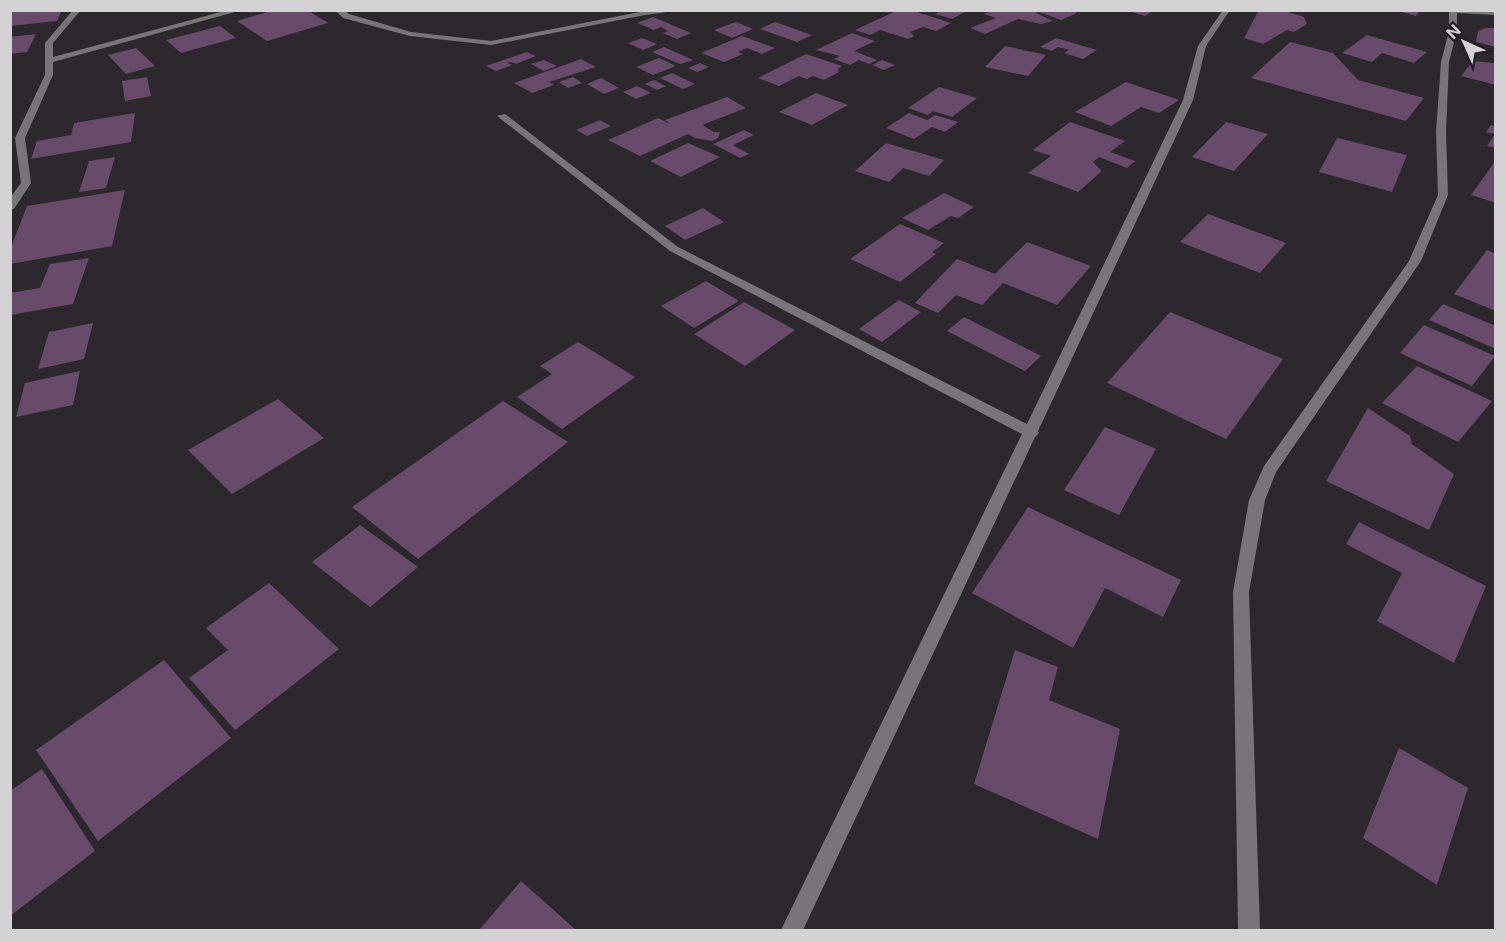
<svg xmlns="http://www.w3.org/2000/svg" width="1506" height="941" font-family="Inter,sans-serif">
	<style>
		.building { fill: #684a6b }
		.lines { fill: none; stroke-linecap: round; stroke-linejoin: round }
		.minor { fill: #79747a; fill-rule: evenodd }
		.tertiary { fill: #79747a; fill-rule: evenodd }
	</style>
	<rect width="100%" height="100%" fill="#2d282d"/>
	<path class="building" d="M62 10 57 21 10 26V11Z
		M274 10H307L328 23 267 41 237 21Z
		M898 10H911L951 23 936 31 923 27 910 32 914 36 908 39 880 30 870 35 855 30Z
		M942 10H968L952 19 935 14Z
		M992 10H1071L1077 13 1061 20 1039 12 1036 13 1053 21 1041 24 1018 19 985 34 970 28 996 18 984 14Z
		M1126 10H1154L1145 16Z
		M1259 10H1282L1304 17 1307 24 1294 32 1287 30 1263 44 1244 38Z
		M1394 10H1420L1416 16Z
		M653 17 691 33 677 39 663 33 668 31 661 27 654 30 637 23Z
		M736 22 753 29 732 38 714 30Z
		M775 22 812 35 797 42 760 29Z
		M220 26 236 38 181 53 166 40Z
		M1486 28H1496V47L1476 42 1478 31Z
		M852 33 875 41 854 51 877 60 869 64 859 60 850 65 834 59 840 56 816 50Z
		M36 34 27 52 10 54V37Z
		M1367 35 1427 52 1414 63 1382 53 1372 62 1342 53Z
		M742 36 775 48 762 54 747 48 738 52 743 54 724 62 701 53Z
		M642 38 657 44 643 50 628 43Z
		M1056 38 1097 50 1083 59 1064 53 1069 50 1058 47 1052 51 1040 47Z
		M1290 42 1333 53 1358 80 1424 98 1406 121 1251 78Z
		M1005 46 1046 55 1028 76 985 67Z
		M664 47 693 60 680 64 652 52Z
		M136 48 155 66 126 74 108 55Z
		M527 52 536 56 516 64 512 62 507 63 512 65 496 71 486 66Z
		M806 54 842 66 838 69 839 72 824 80 813 76 807 79 799 76 779 86 758 78Z
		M659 58 676 66 653 75 636 67Z
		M581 59 596 67 549 82 554 85 532 93 514 83Z
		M544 60 557 66 544 71 531 64Z
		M882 60 895 65 884 70 872 65Z
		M1473 61 1494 63 1496 85 1461 76Z
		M700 63 709 67 697 72 688 68Z
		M672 73 695 84 683 89 660 78Z
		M147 77 151 96 125 101 122 81Z
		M573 77 582 83 568 88 559 82Z
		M601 78 619 88 604 94 587 84Z
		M654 80 666 86 657 90 645 84Z
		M1126 82 1179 100 1159 113 1141 107 1111 126 1075 112Z
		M637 86 651 93 636 99 623 92Z
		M939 87 977 98 952 117 933 111 928 115 908 108Z
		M816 93 848 105 812 125 779 112Z
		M727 97 746 108 702 125 714 132H720L718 138 712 141 695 138 688 134 640 156 608 140 658 118 670 124 665 120Z
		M135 113 131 142 31 159 37 141 71 135 74 123Z
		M909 113 927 120 935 115 958 122 945 132 932 127 914 139 886 128Z
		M600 120 611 126 587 136 576 130Z
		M1070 122 1125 141 1110 152 1135 161 1127 168 1099 157 1093 162 1102 171 1078 192 1028 173 1051 156 1033 150Z
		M1226 122 1268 134 1234 171 1192 157Z
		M1491 125 1496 127V148L1487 146 1495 134 1486 132Z
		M744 130 754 135 733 145 749 154 740 158 713 144Z
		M1337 138 1407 155 1392 192 1319 172Z
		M688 143 720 157 681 177 650 161Z
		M886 143 944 160 929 176 903 168 889 182 855 171Z
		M115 157 106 188 79 192 89 161Z
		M1496 160V203L1471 195Z
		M125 190 112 246 10 264V250L27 206Z
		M944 193 974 207 958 218 951 216 928 230 902 218Z
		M703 208 724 222 685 240 665 226Z
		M1208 214 1286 243 1260 273 1180 242Z
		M900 224 944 243 932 252 936 254 900 282 850 259Z
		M1027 242 1091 266 1057 305 1003 283 982 305 956 295 938 313 915 303 957 259 995 274Z
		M1487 250 1496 254V311L1454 294Z
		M89 258 73 304 10 315V293L40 288 50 264Z
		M706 281 739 301 694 328 661 306Z
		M899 300 921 312 882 342 859 329Z
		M744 302 795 330 745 366 694 334Z
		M1443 304 1496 326V349L1429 320Z
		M1170 312 1283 359 1226 439 1107 383Z
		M964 317 1041 356 1025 371 947 331Z
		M93 323 84 359 38 369 49 332Z
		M1424 325 1495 356 1472 386 1400 353Z
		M578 342 635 377 562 429 517 397 552 374 540 366Z
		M1417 366 1492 401 1458 442 1382 403Z
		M80 371 73 405 16 417 25 383Z
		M278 399 324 438 232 494 188 450Z
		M503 401 568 442 418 559 352 507Z
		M1368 408 1410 436 1412 444 1454 474 1429 530 1326 481Z
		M1105 427 1156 449 1119 515 1064 490Z
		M1028 507 1181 580 1163 617 1105 588 1073 648 972 593Z
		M1359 522 1486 586 1454 663 1377 621 1402 573 1346 544Z
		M360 525 418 567 370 607 312 562Z
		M269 583 339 649 235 730 189 678 228 650 206 628Z
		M1015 650 1058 667 1049 700 1120 729 1098 839 974 784Z
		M164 660 231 738 98 841 36 750Z
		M1399 748 1468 788 1437 885 1363 838Z
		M42 769 95 851 10 916V791Z
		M521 881 576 930H479Z"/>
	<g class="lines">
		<path class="minor" d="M73 10H81L53 43V57L228 10H242L53 62V75L25 138 31 183 14 209 10 210V198L21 183 15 138 45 75V43Z
			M335 10H344L349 14 411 32 491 41 645 11 682 10 645 15 491 45 410 36 343 18Z
			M1223 10H1230L1206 46 1193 100 1038 431 1039 433 1035 437 803 930H781L1022 434 670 251 497 116 505 114 678 247 1027 424 1183 100 1198 46Z"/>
		<path class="tertiary" d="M1449 10 1496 11V15L1457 13V31L1449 62 1446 132 1448 195 1421 261 1276 472 1265 500 1249 592 1260 930H1238L1233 592 1249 500 1264 466 1409 261 1438 195 1436 132 1441 62 1449 31Z"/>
	</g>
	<rect width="1506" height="941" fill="none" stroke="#d4d1d4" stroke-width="24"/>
	<g transform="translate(1464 42) rotate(315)" stroke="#231e23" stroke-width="4.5" paint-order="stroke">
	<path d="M0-4.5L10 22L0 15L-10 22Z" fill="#d4d1d4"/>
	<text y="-9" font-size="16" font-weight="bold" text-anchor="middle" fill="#d4d1d4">N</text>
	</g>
</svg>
